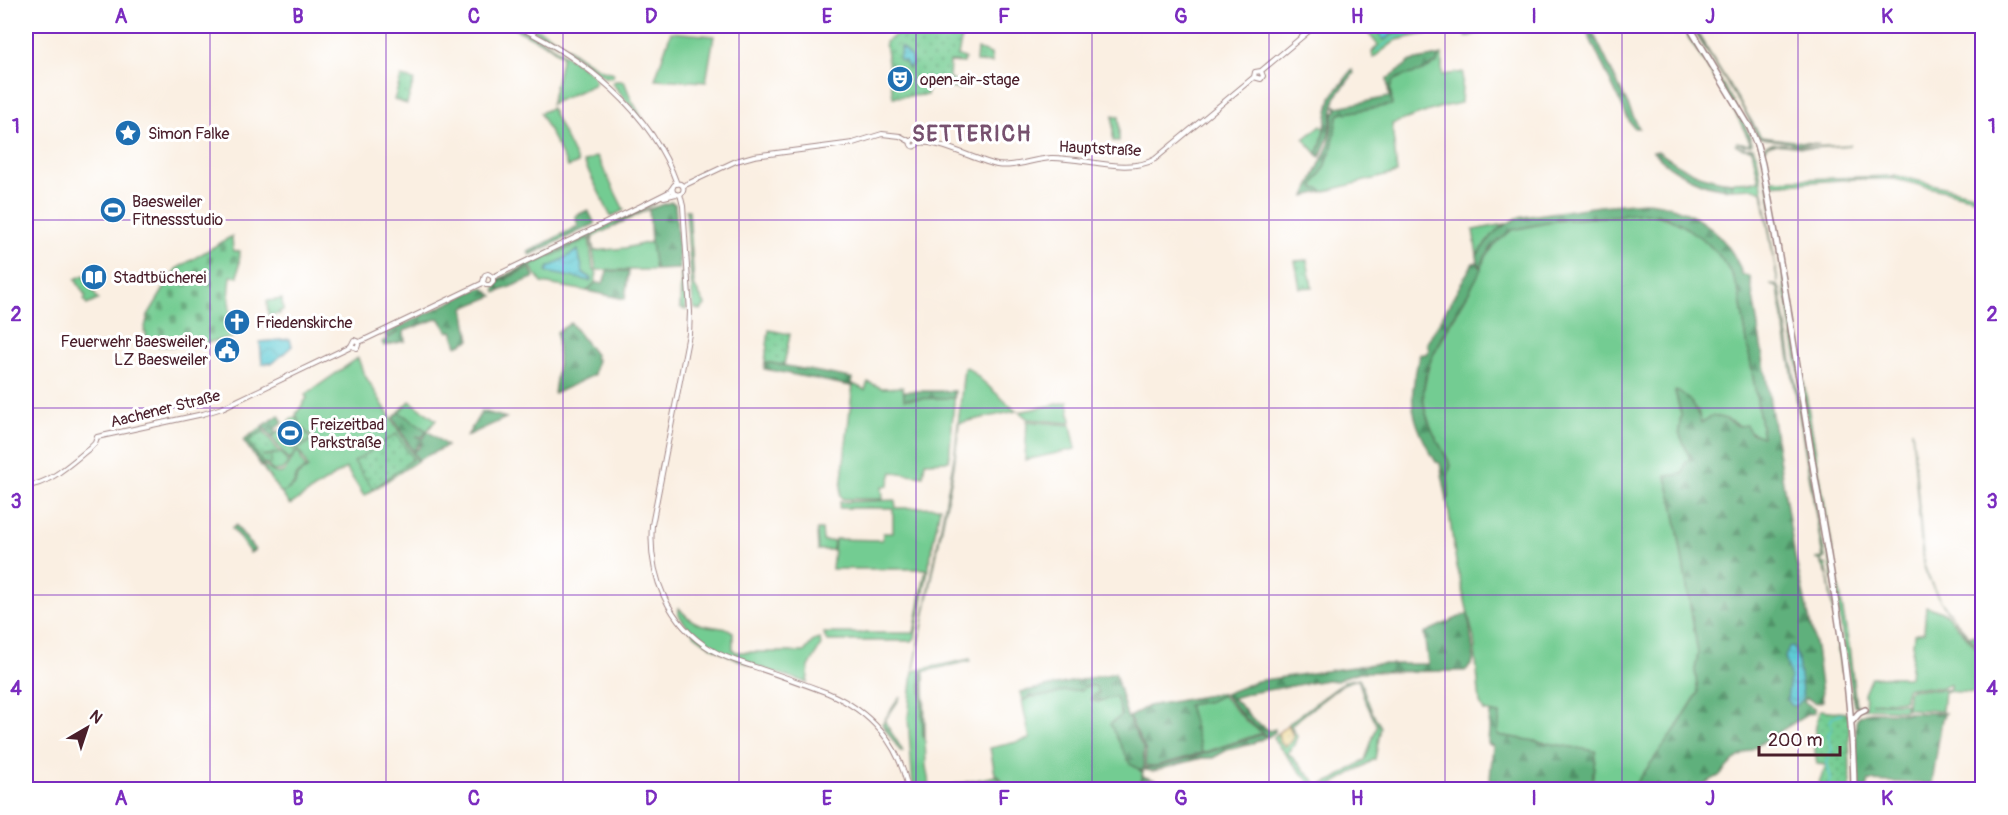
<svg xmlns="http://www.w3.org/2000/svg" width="2008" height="815" font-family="Pangolin,sans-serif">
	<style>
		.green { fill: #73cc92; stroke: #5e765e; stroke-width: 1.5; fill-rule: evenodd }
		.forest { fill: url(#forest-firs); stroke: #546854; stroke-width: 1.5 }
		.sand { fill: url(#sand-dots); stroke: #9c7c64; stroke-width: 1.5 }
		.cemetery { fill: url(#cemetery-stones); stroke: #5e765e; stroke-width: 1.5 }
		.park { fill: url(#park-dots); stroke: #5e765e; stroke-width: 1.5 }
		.water { fill: url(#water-waves); stroke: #547480; stroke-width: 1.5 }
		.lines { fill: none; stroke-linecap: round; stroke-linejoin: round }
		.stream { stroke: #5dcad4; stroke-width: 1.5 }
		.secondary-casing { stroke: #a28786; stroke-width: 6 }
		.primary-casing { stroke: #a28786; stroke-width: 8 }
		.secondary { stroke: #fff; stroke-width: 4 }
		.primary { stroke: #fff; stroke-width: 5 }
		.grid { fill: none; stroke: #7b2cbf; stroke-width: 1.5; stroke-opacity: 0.55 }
		.labels { text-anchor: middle; stroke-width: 6; stroke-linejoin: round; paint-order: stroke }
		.poi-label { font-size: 16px; fill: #4a1f2b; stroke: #fff; text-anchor: start }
		.street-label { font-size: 16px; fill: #4a1f2b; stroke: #fff }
		.district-label { font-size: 22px; font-weight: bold; letter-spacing: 1.5px; fill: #77516f; stroke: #fff }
		.neatline { fill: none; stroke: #7b2cbf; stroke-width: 2 }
		.grid-label { font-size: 20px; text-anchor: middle; font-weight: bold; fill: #7b2cbf }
	</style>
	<defs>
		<pattern id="forest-firs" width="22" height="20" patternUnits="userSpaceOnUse" patternTransform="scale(1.5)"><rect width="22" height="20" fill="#5eb07c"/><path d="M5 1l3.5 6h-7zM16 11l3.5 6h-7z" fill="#508f66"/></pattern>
		<pattern id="sand-dots" width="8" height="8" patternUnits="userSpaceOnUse" patternTransform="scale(1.5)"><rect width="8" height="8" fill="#eeda9e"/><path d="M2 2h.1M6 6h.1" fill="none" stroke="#cebb88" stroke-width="1.8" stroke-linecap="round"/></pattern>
		<pattern id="cemetery-stones" width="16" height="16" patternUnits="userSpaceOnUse" patternTransform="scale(1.5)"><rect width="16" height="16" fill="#73cc92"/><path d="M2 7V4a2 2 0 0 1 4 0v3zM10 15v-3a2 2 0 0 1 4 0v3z" fill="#60a577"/></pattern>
		<pattern id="park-dots" width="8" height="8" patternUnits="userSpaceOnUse" patternTransform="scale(1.5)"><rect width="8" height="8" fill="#73cc92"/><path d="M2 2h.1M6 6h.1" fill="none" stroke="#60a577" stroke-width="1.8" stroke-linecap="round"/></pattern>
		<pattern id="water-waves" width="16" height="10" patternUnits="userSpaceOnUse" patternTransform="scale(1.5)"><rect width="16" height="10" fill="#5dcad4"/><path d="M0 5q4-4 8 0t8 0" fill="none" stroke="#52adb6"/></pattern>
	</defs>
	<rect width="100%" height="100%" fill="#fff"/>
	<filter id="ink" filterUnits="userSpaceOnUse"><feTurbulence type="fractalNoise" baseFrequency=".0167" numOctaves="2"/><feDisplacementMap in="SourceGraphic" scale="12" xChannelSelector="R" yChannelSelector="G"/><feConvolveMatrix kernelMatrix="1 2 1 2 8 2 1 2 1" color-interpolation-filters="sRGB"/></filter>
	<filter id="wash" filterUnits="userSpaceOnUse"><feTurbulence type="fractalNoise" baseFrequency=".008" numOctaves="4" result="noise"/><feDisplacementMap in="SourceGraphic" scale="24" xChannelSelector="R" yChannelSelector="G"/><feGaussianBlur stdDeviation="1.35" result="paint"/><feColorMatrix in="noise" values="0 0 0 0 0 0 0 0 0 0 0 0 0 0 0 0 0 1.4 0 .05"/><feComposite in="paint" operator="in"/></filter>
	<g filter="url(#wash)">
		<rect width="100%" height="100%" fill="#faefe2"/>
		<path class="green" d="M509 26C529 27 575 62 593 75L596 82 593 85 551 104 562 56 547 45Z
			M524 26C549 25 587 71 612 72L614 74 612 78 604 77 560 45Z
			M1362 26H1456L1434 32 1397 40 1373 58 1372 52 1378 45Z
			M1467 26H1506L1466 37Z
			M1681 26H1685C1708 63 1737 101 1752 143L1751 144 1745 145 1736 142 1748 144 1750 142 1732 106Z
			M1691 26H1693L1761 137 1819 144H1798L1758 137 1744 110Z
			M671 32 714 36 706 82 655 79Z
			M1442 55V75L1463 72 1461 103 1438 108 1392 124 1397 173 1322 192V190L1313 188 1332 148 1336 122 1339 114 1388 105 1392 99 1390 89 1393 81C1403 74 1415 74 1426 69 1431 68 1434 63 1438 60V56Z
			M615 81H624L632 101 647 126 612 83Z
			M551 108 578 163 568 167 540 113Z
			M1321 125 1324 128 1321 144 1317 154 1304 139Z
			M1772 143 1813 147 1851 145 1811 148 1776 144 1767 145 1764 151 1768 178 1771 180 1893 176V179H1856L1770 185 1849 646 1856 705 1866 707 1864 694 1871 677H1910L1914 634 1924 632 1926 606 1945 613 1982 654V674L1974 680 1982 690V696H1976V693L1944 691 1942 711 1907 709 1908 691 1910 689 1946 690 1950 689V684L1942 688 1909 687 1906 689 1905 700 1871 703H1903L1906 704 1905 710 1859 708 1854 705 1762 149 1766 145Z
			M1735 144 1746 148 1753 147 1757 156 1778 283 1762 191 1753 188 1732 189V182L1759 181 1752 149 1743 148Z
			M597 156 624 210 611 217 584 162Z
			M1894 175 1982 196V200L1894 179Z
			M656 202 616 224 649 209 594 236 592 241 594 251 625 248 651 242 655 270H596L591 239 593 235 500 280 501 282 497 286 500 291 496 293 495 287 499 281 498 279 552 253 519 269 527 263Z
			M686 210H689L694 285 705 305 701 310 695 309 693 305Z
			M1645 213C1688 220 1726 250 1739 293L1763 438 1726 419 1701 423 1698 410 1675 392 1681 414 1679 432 1690 459 1686 462 1683 474 1666 477 1674 508 1698 653 1695 670 1698 693 1677 727 1638 781 1629 789H1591L1596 751 1498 735 1500 714 1484 711 1480 703 1474 639 1456 562 1447 500 1449 498 1448 475 1451 465 1433 434 1425 410 1423 392 1430 361 1476 279 1485 258 1496 243 1512 230 1556 221Z
			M1505 224 1490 238 1477 255 1473 230Z
			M589 238 593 269 597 273 595 283 587 291 542 283 530 266Z
			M683 272 685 273 686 310 680 308 681 273Z
			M84 275 98 300 87 305 84 299 86 297 75 279Z
			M1770 284 1778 286 1780 290 1825 558 1822 561 1816 559 1823 558 1778 288Z
			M282 299 283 311H279L280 314 268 315 267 301Z
			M358 358 363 372 417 461 364 496 346 468 290 505 281 493 283 492 279 491 263 468 265 466C271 472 276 475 284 472L297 451 300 454 302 461 306 468 296 475 294 484 284 492 295 485 297 476 308 468 301 453 298 450 315 437 307 433 300 425 311 439 296 451 289 461 272 438 279 430 293 449 302 442 288 422 296 416 300 424 296 414 307 398 305 395Z
			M967 367 1016 411 959 423 954 466 914 669 955 453 964 368Z
			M868 382 882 388 903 387 904 398H954V391H955L949 461 925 462 923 476 892 472 888 486H882L883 499H843L840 496 853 384 865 390Z
			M410 401 436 420 427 431 399 412Z
			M1068 402 1071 421 1070 423 1028 419 1019 412Z
			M1027 421 1071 425 1076 449 1025 460Z
			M1912 430 1924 565C1934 596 1948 613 1969 636L1972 635 1982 638V648L1978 647C1954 620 1935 600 1923 564Z
			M281 452 288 463 282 470 273 471 265 463H271L266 456 261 457C268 453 275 456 281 452Z
			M895 500 896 508 940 507 915 638 912 641H828L825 638 824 633H914L926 569H832L835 539 882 540 883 533H893V508H839L840 502Z
			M817 530H822L823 541H834L833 550H818Z
			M1821 562 1826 565 1844 672H1841L1828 577Z
			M679 608C694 627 705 625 728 629L733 632V649L736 652H804L813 641 820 639 821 645 809 667 807 683C771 670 727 661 696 636 689 630 684 622 678 614Z
			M970 659V661L921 672 923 736 925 738 926 766 929 784 913 787 908 718 913 671Z
			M1359 678 1372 712 1381 727 1375 759 1325 789H1315L1275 742 1274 737 1278 733 1282 744 1291 742 1294 734 1288 724 1345 681ZM1358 679 1365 700 1377 726 1365 760 1335 779 1319 786 1288 753 1294 745 1297 736 1291 725 1343 684Z
			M1095 685 1099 691 1096 694 1098 702 1116 696 1122 716 1111 724 1140 771 1143 772 1138 787 1137 785 1131 789H1004C1005 783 1000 776 995 774L990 748 1030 739 1022 701 1031 697 1053 695 1063 691Z
			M1222 695 1246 721 1262 733 1202 753 1188 705 1210 701Z
			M900 696C899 704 886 715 885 721 885 724 901 746 903 752H901L882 724Z
			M995 776 999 778 1002 789H976L985 786 966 789 930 790Z"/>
		<path class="forest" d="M1584 26H1590L1639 128H1634L1630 123Z
			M1438 56 1437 64H1433C1423 76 1404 72 1393 81L1390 89 1392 105 1339 114C1335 122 1336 129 1334 137 1331 154 1323 172 1313 186L1314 188 1322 190V192L1305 196 1329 144 1334 112 1337 110 1335 105 1337 107 1389 97 1387 79 1411 61Z
			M1352 70 1354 73 1335 98 1328 138 1320 157 1317 154 1321 145 1331 97Z
			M1658 151C1681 168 1704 180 1732 182V189C1704 189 1672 172 1653 152Z
			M671 202 675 204 680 269 655 270 651 242 649 209Z
			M1644 202C1685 203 1730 234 1742 274L1750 277 1795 557 1816 648 1823 701 1816 703 1806 698 1804 702 1814 708 1815 713 1808 714 1734 760 1719 776 1694 789H1629L1638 781 1677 727 1698 693 1695 670 1698 653 1674 508 1666 476 1683 474 1686 462 1690 459 1679 432 1681 414 1675 391H1679C1691 400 1697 408 1701 423L1713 415 1726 419 1738 426 1746 425 1751 433 1763 437 1739 293 1733 276 1718 254 1705 241 1679 223 1667 217 1645 213 1556 221 1512 230 1496 243 1485 257 1481 267 1478 263 1477 255 1496 231 1516 218 1599 206Z
			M588 210 595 224 530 255 528 252 578 226 575 216Z
			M1477 262 1481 269C1462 311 1414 362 1425 410 1430 430 1441 447 1451 465L1448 475 1449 498 1447 500 1440 463 1436 462C1410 420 1407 400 1420 354H1426L1429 349 1427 343 1473 263Z
			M529 267 534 276 533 278 500 291 497 284 501 281Z
			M607 271H629L625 299 587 291 595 283H603Z
			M480 288H484L493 296 464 308 470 340 457 346 452 331 448 332 439 318 404 331 405 341 384 346 382 342 399 331 387 338 385 335 386 333Z
			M571 323 596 356 594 358 597 359 594 375 554 394 558 364 557 332Z
			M765 362 852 378 851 386 764 369Z
			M904 391H954V398L904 399Z
			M482 411 506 418 467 436Z
			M399 412 427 431 422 437 416 436 423 439 428 431 447 446 418 460 413 452 419 448 423 441 413 451 393 418Z
			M279 415 283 422 275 429 276 433 271 437 263 426Z
			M262 427 264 431 248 441 264 465 262 467 243 440Z
			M236 525 255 550 250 553 232 528Z
			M1468 613 1474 658 1472 664 1465 671 1360 672 1347 676 1337 681 1327 680 1250 693 1233 698 1253 719 1269 731 1275 729V732L1268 737 1244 717 1224 694 1257 681 1373 664H1428L1424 633Z
			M921 672 924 674 925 738 923 736Z
			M1115 673 1127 716 1144 750 1143 772 1130 764 1110 724 1122 715 1116 697 1095 702 1091 699 1093 695 1099 693 1095 686H1086L1081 690 1064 691 1053 695 1031 697 1022 701 1020 692Z
			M1221 693 1222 695 1210 701 1188 705 1202 753 1156 766H1145L1146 751 1129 717 1148 706Z
			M1872 712 1945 713 1942 719 1932 784 1869 781 1867 789 1856 790V723C1858 714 1864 713 1872 712Z
			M1490 713 1500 714 1498 735 1596 751 1591 789H1489L1493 746 1488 744Z
			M1263 734 1266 737 1252 744 1227 750 1213 758H1202L1153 771 1145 770V768L1156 767 1197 756Z
			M1142 775 1145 777 1185 789H1168L1147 783 1140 787Z"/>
		<path class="sand" d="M1288 724 1293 737 1291 742 1285 746 1280 742 1278 733Z"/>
		<path class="cemetery" d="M1113 116 1119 117V141H1113Z
			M232 236 233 251H240L238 277 231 276 229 298 232 338C206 342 173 351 146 343V333L144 331 148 315 168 282H170L176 269Z"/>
		<path class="park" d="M909 26H964L958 56 965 58 964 63 950 62 949 79 955 81 959 89 929 85 927 95 893 97 885 42Z
			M977 49 991 54 992 63 976 62Z
			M401 77 414 80 407 104 394 100Z
			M1307 260 1312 287 1300 288 1295 261Z
			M769 330 790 334 784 365 765 362Z
			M264 431 280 453C274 456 268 453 262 456L271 455V464L263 463 248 441Z
			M396 434 413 459 373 489 354 462Z
			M1820 710 1847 713 1849 716 1850 789 1816 790 1826 765 1817 764C1813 746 1814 728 1820 710Z"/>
		<path class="water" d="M1373 26H1401L1402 32 1395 33 1384 40Z
			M901 47 911 57 912 64 910 67H908L905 61 899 60Z
			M578 250 583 272 591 279 590 281 546 272 548 268Z
			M290 339 292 346 273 363 262 364 260 342Z
			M1793 646 1798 660 1803 699 1796 706H1792L1787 699 1790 677 1785 657 1789 647Z"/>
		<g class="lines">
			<path class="stream" d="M1377 50 1397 36 1433 30 1449 26
				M1826 790 1831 779 1827 763 1832 749 1828 734 1833 728 1830 722 1833 717 1842 714"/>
		</g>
	</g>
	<g filter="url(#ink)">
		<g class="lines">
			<defs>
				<path id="secondary" d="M517 26C584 59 651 110 677 184
					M1254 77 1255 72 1261 71 1315 26
					M1254 77 1261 79 1263 76 1261 71
					M910.5 143a3.5 3.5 0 1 1 7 0a3.5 3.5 0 1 1-7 0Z
					M918 143C936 139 975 160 997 165 1014 168 1033 159 1051 158 1082 157 1128 175 1155 159L1254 77
					M672.5 189a5.5 5.5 0 1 1 11 0a5.5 5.5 0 1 1-11 0Z
					M683 186 736 161 754 156 853 143 882 134 900 136 911 142
					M680 194 683 206 690 312 689 334 652 525C648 575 668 624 712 650 725 658 740 662 755 667 779 675 804 684 828 693 870 711 900 744 908 790
					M664 197 676 194
					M493 277 641 206 669 192 673 187
					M483 282 485 275 488 274 493 277
					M483 283 486 285H490L493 282V277
					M351 346 357 348 359 342 364 340 483 283
					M351 346 354 340 359 342
					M26 486C50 484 71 463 90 448L95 443 97 437 203 414 222 408 351 346"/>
				<path id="primary" d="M1689 26 1750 128 1757 145 1762 164C1783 268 1798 374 1815 478 1832 582 1853 684 1854 790
					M1852 721 1859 713 1865 710"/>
			</defs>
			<use href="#secondary" class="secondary-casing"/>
			<use href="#primary" class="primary-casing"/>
			<use href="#secondary" class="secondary"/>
			<use href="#primary" class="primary"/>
		</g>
	</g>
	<path class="grid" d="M210 26V790M386 26V790M563 26V790M739 26V790M916 26V790M1092 26V790M1269 26V790M1445 26V790M1622 26V790M1798 26V790M26 220H1982M26 408H1982M26 595H1982"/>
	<defs>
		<symbol id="theatre-disc" viewBox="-11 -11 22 22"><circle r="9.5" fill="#1f6fb2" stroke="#fff"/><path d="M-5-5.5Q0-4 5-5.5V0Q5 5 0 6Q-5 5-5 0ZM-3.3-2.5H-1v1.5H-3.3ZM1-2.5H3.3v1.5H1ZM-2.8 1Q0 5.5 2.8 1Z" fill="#fff"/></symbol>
		<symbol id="sight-disc" viewBox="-11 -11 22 22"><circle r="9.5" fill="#1f6fb2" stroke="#fff"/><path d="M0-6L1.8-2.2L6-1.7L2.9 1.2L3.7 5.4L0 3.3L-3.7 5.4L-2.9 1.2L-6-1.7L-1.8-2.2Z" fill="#fff"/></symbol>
		<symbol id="stadium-disc" viewBox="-11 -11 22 22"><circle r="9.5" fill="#1f6fb2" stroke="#fff"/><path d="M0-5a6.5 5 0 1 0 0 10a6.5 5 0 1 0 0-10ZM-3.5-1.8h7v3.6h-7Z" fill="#fff"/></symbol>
		<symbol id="library-disc" viewBox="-11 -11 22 22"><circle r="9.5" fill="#1f6fb2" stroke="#fff"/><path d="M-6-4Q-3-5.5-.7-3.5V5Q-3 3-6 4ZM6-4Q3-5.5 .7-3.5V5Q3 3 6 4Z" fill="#fff"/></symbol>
		<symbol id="church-disc" viewBox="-11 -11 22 22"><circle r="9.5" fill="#1f6fb2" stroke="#fff"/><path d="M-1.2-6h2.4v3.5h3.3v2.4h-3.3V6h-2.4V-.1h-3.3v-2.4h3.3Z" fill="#fff"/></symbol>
		<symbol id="civic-disc" viewBox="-11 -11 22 22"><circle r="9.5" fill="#1f6fb2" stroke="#fff"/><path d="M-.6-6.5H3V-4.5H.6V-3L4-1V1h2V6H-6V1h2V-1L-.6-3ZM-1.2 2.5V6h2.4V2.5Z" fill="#fff"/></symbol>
	</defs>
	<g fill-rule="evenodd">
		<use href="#theatre-disc" x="885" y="64" width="30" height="30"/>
		<use href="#sight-disc" x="113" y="118" width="30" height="30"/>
		<use href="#stadium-disc" x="98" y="195" width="30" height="30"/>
		<use href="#library-disc" x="79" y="262" width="30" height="30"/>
		<use href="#church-disc" x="222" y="307" width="30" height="30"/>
		<use href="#civic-disc" x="212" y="335" width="30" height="30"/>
		<use href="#stadium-disc" x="275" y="418" width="30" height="30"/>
	</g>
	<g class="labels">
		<g class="poi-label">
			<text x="920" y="85">open-air-stage</text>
			<text x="148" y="139">Simon Falke</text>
			<text x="132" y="207">Baesweiler<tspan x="132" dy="18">Fitnessstudio</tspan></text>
			<text x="113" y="283">Stadtbücherei</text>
			<text x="256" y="328">Friedenskirche</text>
			<text x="208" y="347" text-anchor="end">Feuerwehr Baesweiler,<tspan x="208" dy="18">LZ Baesweiler</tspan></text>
			<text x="310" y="430">Freizeitbad<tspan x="310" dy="18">Parkstraße</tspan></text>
		</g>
		<g class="street-label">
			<text transform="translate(1100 148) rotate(3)" y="6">Hauptstraße</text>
			<text transform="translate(165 408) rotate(-14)" y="6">Aachener Straße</text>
		</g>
		<g class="district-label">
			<text x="972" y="141">SETTERICH</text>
		</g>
	</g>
	<rect width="2008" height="815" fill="none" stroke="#fff" stroke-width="66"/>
	<g transform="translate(87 728) rotate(39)" stroke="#ffffff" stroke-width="4.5" paint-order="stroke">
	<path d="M0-4.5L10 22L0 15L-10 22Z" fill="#4a1f2b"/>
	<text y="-9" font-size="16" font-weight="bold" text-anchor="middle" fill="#4a1f2b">N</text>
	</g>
	<path d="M1759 746v9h81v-9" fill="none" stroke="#4a1f2b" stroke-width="3"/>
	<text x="1768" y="746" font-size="18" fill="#4a1f2b" stroke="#ffffff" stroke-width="4.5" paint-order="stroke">200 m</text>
	<rect x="33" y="33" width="1942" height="749" class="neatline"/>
	<g class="grid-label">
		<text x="121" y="23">A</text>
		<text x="298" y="23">B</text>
		<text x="474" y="23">C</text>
		<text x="651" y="23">D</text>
		<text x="827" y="23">E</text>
		<text x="1004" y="23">F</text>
		<text x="1181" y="23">G</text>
		<text x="1357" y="23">H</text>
		<text x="1534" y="23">I</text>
		<text x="1710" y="23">J</text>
		<text x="1887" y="23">K</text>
		<text x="16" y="133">1</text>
		<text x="1992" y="133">1</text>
		<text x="16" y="321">2</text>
		<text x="1992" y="321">2</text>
		<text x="16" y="508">3</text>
		<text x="1992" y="508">3</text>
		<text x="16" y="695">4</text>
		<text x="1992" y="695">4</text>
		<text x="121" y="805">A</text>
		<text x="298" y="805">B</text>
		<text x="474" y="805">C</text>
		<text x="651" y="805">D</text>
		<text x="827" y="805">E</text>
		<text x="1004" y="805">F</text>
		<text x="1181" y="805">G</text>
		<text x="1357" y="805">H</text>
		<text x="1534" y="805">I</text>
		<text x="1710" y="805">J</text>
		<text x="1887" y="805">K</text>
	</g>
</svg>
